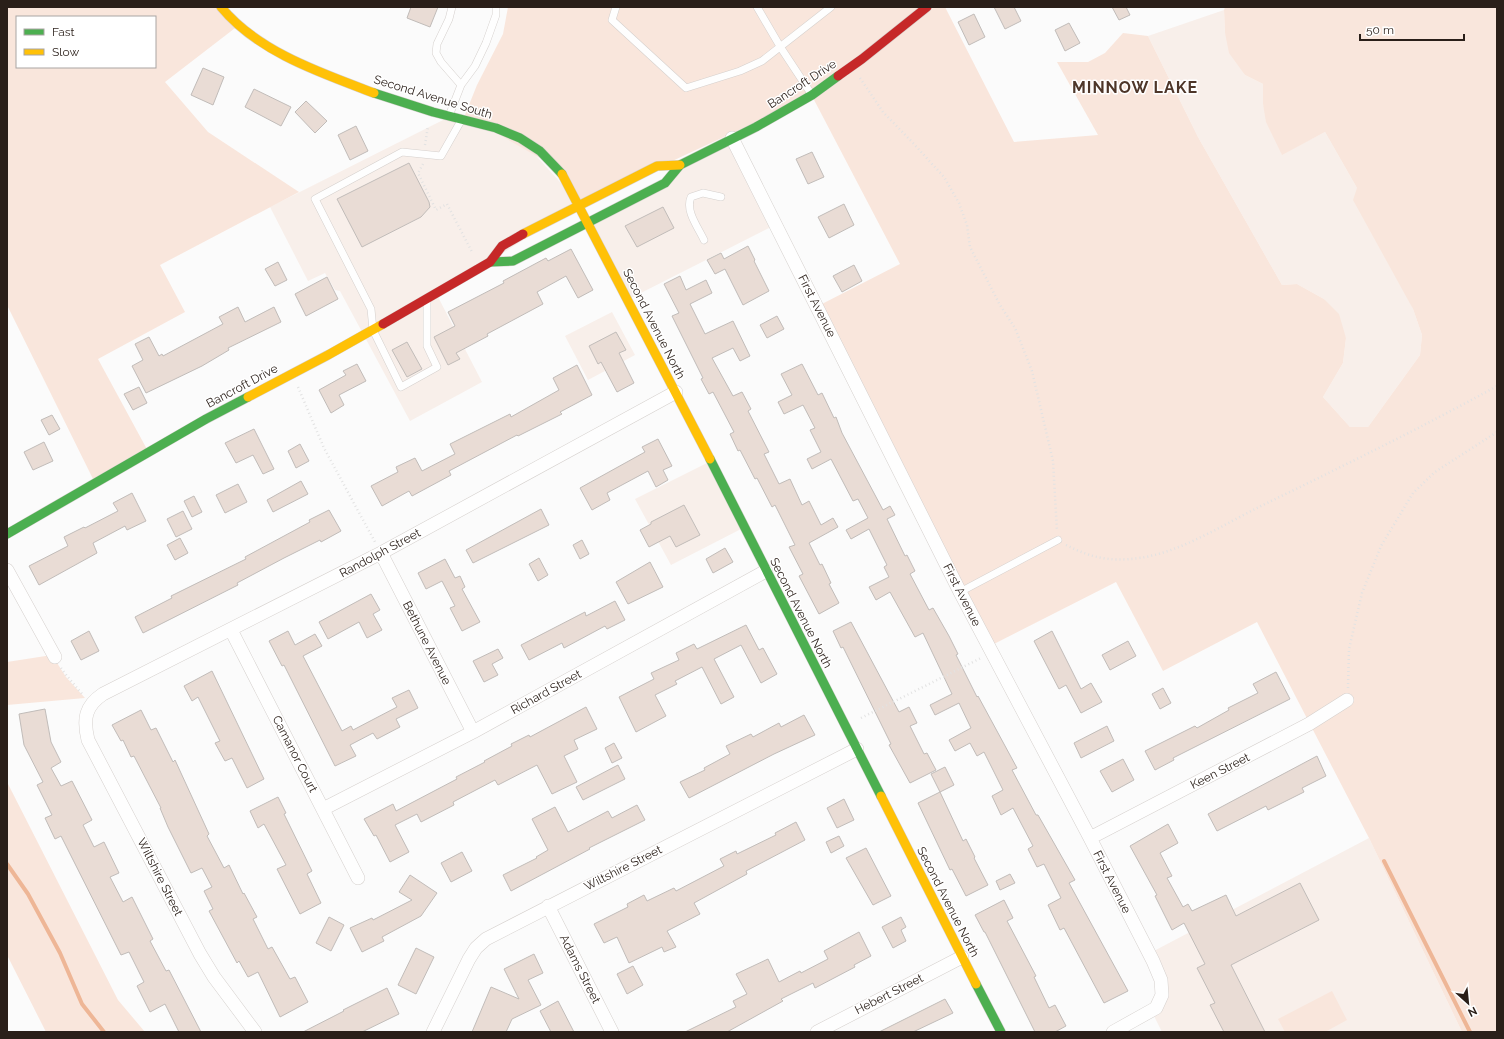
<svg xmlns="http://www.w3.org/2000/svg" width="1504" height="1039" font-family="Raleway,sans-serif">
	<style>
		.built { fill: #f8efea }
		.green { fill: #f9e6dc; fill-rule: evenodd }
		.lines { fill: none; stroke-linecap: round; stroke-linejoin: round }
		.stream { stroke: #eeb696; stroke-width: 4 }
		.building { fill: #e9dcd5; stroke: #c1bcb9 }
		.lane-casing { stroke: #d5d0cd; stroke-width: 8 }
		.street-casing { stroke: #d5d0cd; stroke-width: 14 }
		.fast-casing { stroke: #d5d0cd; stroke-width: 10 }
		.slow-casing { stroke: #d5d0cd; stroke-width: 10 }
		.jam-casing { stroke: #d5d0cd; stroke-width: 10 }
		.path { stroke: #e2e2e2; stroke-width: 2.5; stroke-dasharray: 1 3; stroke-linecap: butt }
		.lane { stroke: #fefefe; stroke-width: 7 }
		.street { stroke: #fefefe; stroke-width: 13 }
		.fast { stroke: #4caf50; stroke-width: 9 }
		.slow { stroke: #ffc107; stroke-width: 9 }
		.jam { stroke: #c62828; stroke-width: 9 }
		.labels { text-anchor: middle; stroke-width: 3; stroke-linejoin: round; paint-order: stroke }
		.street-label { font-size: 12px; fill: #2a1f19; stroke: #fff }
		.district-label { font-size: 16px; font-weight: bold; letter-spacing: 1px; fill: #4e3629; stroke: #fff }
	</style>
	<rect width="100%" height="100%" fill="#fbfbfb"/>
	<path class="built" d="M1224 10 1225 33 1245 75 1263 84V104L1282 154 1325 132 1357 188 1413 309 1422 335 1420 355 1368 427H1350L1323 397 1343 363 1346 338 1324 299 1297 284 1282 285 1198 137 1148 36Z
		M451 116 519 137 580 204 437 295 482 382 410 421 340 291 335 290 325 273 308 281 270 207Z
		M732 139 775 225 629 299 589 224Z
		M612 312 635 355 588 380 565 336Z
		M709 462 743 528 671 565 635 499Z
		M1369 838 1462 1032H1162L1152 1012 1163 995 1150 953Z"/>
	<path class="green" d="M7 7H223L239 25 165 82 208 132 299 192 160 265 185 312 98 359 149 453 96 485 7 305ZM17 17H155V67H17Z
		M508 7H945L1014 142 1098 135 1057 62H1088L1105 53 1123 33 1148 36 1198 137 1282 285 1297 284 1324 299 1339 314 1346 338 1343 363 1323 397 1350 427H1368L1420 355 1422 335 1413 309 1353 200 1357 188 1325 132 1282 155 1266 122 1263 104V84L1245 75 1229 53 1225 33 1224 10 1225 7H1497V1032H1462L1369 838 1257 622 1163 671 1116 582 990 646 818 306 900 264 812 96 580 204 559 169 465 115 477 85 503 34Z
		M52 655 66 677 85 698 7 705V662Z
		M7 782 118 1000 145 1032H46L7 955Z
		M1332 991 1347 1020 1325 1032H1285L1278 1019Z"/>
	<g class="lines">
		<path class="stream" d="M1384 861 1470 1032
			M7 864 28 894 60 953 82 1004 104 1032"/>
	</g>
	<path class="building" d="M411 7H438L430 27 407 18Z
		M994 7H1014L1021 21 1005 29Z
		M1112 7H1126L1130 15 1119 20Z
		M974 14 985 37 969 45 958 22Z
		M1069 23 1080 43 1065 51 1055 30Z
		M203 68 224 77 213 105 191 95Z
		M254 89 291 107 281 126 245 107Z
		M306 101 327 121 315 133 295 112Z
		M356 126 368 151 350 160 338 135Z
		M812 152 824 177 808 184 796 159Z
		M409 163 429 202 430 207 421 217 362 247 337 199Z
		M844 204 854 225 829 238 818 217Z
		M663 207 674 228 637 247 625 226Z
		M748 246 755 260 754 261 769 291 743 305 725 269 715 274 707 260 721 253 724 259Z
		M571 249 593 290 578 298 566 276 537 292 543 304 487 334 488 336 456 353 460 359 448 365 434 337 455 326 448 312 504 283 503 281 546 258 548 261Z
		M278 262 287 280 275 286 265 269Z
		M854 265 862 281 842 292 833 276Z
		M680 276 686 290 706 280 712 293 690 304 705 334 733 321 750 356 740 361 733 348 712 358 733 396 742 392 751 409 748 411 769 452 764 454 779 484 790 479 802 505 809 501 821 525 833 518 838 527 809 543 820 565 822 564 831 583 829 584 839 603 819 614 799 576 803 574 789 547 795 545 775 505 772 507 757 478 755 479 740 450 738 451 730 434 734 432 713 392 709 394 701 379 703 378 672 316 679 313 664 284Z
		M327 277 338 299 306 316 295 294Z
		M238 307 245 322 274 307 281 322 228 348 229 350 202 366 146 393 132 366 143 360 135 344 149 337 159 356 162 354 163 356 223 324 219 317Z
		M777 316 784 329 767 338 760 325Z
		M616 332 626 350 619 353 634 383 617 392 601 362 598 364 589 346Z
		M407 342 422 369 407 377 392 350Z
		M357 364 366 381 339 395 344 405 331 413 319 390 346 375 343 371Z
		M802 364 818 395 822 393 834 418 836 417 842 433 883 510 890 506 895 515 887 519 905 556 907 555 915 571 910 574 929 610 933 608 949 636 958 654 956 655 977 697 978 696 1017 768 1012 770 1036 815H1038L1075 880 1069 883 1128 991 1104 1003 1064 928 1060 930 1048 905 1061 898 1044 864 1037 867 1028 849 1033 846 1013 808 1001 815 992 796 1003 790 984 752 977 756 970 743 955 751 949 740 971 728 959 703 935 715 930 705 952 694 923 633 915 637 890 592 876 600 869 587 889 577 884 567 887 565 869 529 851 539 846 530 868 518 858 499 853 501 831 459 812 469 807 459 821 452 810 430 815 428 803 405 784 414 778 402 792 395 781 374Z
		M577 365 592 395 560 412 562 414 518 436 517 435 449 471 451 475 412 496 409 491 382 506 371 486 398 472 396 467 415 458 422 471 455 454 450 444 510 414 511 417 559 390 553 378Z
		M139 387 147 403 133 410 124 394Z
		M52 415 60 429 49 435 41 420Z
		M254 429 274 469 263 474 253 455 236 463 225 443Z
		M658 439 672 466 663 470 668 480 656 487 648 471 607 493 610 500 592 510 580 488 645 452 642 447Z
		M44 442 53 461 33 470 24 452Z
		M300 444 309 461 296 468 288 451Z
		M301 481 308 494 273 512 267 500Z
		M238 484 247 502 225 513 216 495Z
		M132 493 146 521 127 530 125 526 93 543 97 553 39 585 29 566 68 546 64 537 84 527 85 528 118 511 113 503Z
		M194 496 202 512 192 517 184 501Z
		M684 505 700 535 676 547 670 536 649 547 640 530 651 524V522Z
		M541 509 549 525 473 563 466 550Z
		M329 510 341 531 321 542 320 540 284 558 237 583 238 585 143 633 135 617 172 598 171 596 246 559 245 557 310 522 309 520Z
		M183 511 192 529 176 537 167 519Z
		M180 538 188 553 175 560 167 545Z
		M582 540 589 554 580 559 573 545Z
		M725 548 733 562 713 573 706 559Z
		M539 558 548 575 538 581 529 564Z
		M445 559 455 578 460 576 465 587 462 589 480 622 462 631 450 608 455 606 442 581 426 589 418 573Z
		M650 562 663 587 628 604 616 582Z
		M371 594 380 610 373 614 382 630 367 638 359 622 328 639 319 622Z
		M615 601 625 620 607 629 605 626 564 648 562 643 529 660 521 645 585 612 586 616Z
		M851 622 899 712 909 707 917 723 910 726 924 754 927 753 936 770 910 783 889 745 891 744 843 647 841 648 833 631Z
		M746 625 759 650 763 648 777 674 761 683 741 645 714 659 734 697 721 704 702 667 675 681 677 684 655 695 666 716 636 732 619 697 654 679 651 673 679 660 676 653 694 644 697 649Z
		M89 631 99 651 81 660 71 641Z
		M288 631 295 645 315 634 322 646 303 656 342 731 351 726 353 730 397 707 392 698 409 690 418 708 396 719 400 727 377 739 373 733 350 745 356 756 335 766 284 665 282 666 269 641Z
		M1052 631 1081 689 1091 683 1102 702 1081 713 1066 685 1059 689 1034 641Z
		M1128 641 1136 656 1110 670 1102 655Z
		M498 649 503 658 492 664 498 675 484 682 473 661Z
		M212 671 264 779 247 788 232 758 225 761 215 743 220 741 198 697 192 701 184 686Z
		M1276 672 1290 699 1173 758 1174 760 1155 770 1145 751 1195 726 1197 728 1229 710 1228 708 1258 693 1253 684Z
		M1163 688 1171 703 1160 709 1152 694Z
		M586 707 597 729 574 740 578 749 564 756 577 782 552 794 537 765 498 785 495 780 453 802 454 805 421 822 417 814 395 825 409 852 390 862 376 835 374 836 364 819 393 804 396 811 457 779 456 777 485 762 484 761 512 746 511 744 529 735 530 737Z
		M45 709 51 742 61 762 51 768 61 786 72 781 92 820 83 825 94 847 104 842 119 873 110 877 123 902 132 897 153 939 150 941 166 971 169 970 201 1032H179L165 1004 150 1012 137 986 144 982 129 952 121 955 61 836 55 839 45 818 52 815 37 785 43 782 24 745 19 714Z
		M141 710 151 730 156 728 173 762 175 760 209 834 207 836 224 868 229 865 243 894 244 893 257 917 253 919 268 949 272 947 290 979 295 977 308 1002 280 1017 258 972 248 977 239 961 237 963 209 911 213 909 204 891 212 887 202 868 191 873 168 827 160 808H161L134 756 131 757 123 740 121 741 112 725Z
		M804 715 815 735 774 754 689 798 680 782 705 770 704 768 730 754 726 746 751 734 753 737 779 723 781 727Z
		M1107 726 1114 741 1081 758 1074 743Z
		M614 743 622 758 612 763 605 748Z
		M1317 756 1326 776 1302 788 1304 792 1268 810 1266 806 1217 831 1208 814Z
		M1123 759 1134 780 1112 792 1100 771Z
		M618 765 625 779 583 800 576 787Z
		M945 767 954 785 940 792 931 774Z
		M940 792 963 841 966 839 975 857 974 858 988 885 966 896 952 869 950 870 918 803Z
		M278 797 286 813 284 814 312 871 307 874 321 903 300 914 277 869 286 865 264 824 258 828 250 811Z
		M844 799 854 820 837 828 827 808Z
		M637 805 645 820 589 848 590 849 511 891 503 875 537 858 536 857 548 850 532 819 555 807 568 832 608 811 612 818Z
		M796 822 805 840 746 871 747 874 694 903 700 914 667 931 676 947 664 952 662 947 629 963 617 937 604 943 594 924 628 907 627 904 644 895 647 901 674 888 676 891 724 866 720 859 736 851 737 854 776 835 775 833Z
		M1168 824 1178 843 1160 853 1172 876 1167 878 1183 907 1188 904 1192 911 1226 895 1236 916 1300 883 1319 920 1231 965 1265 1032H1224L1210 1005 1215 1003 1197 968 1205 964 1184 923 1172 930 1155 896 1157 895 1130 846Z
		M839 836 844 846 831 853 826 842Z
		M866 848 891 896 873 905 846 858Z
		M462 852 472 871 451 882 441 863Z
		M1010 874 1015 883 1000 890 996 881Z
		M410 875 437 893 421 916 382 937 384 941 362 952 350 928 372 918 373 920 412 900 399 892Z
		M1004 900 1013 918 1007 921 1036 976 1034 977 1049 1008 1055 1005 1066 1026 1055 1032H1035L985 932H984L975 915Z
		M329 917 344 925 331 951 316 943Z
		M901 917 906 927 901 930 906 941 893 948 882 927Z
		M859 932 871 956 854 965 855 967 815 988 813 983 781 999 783 1001 727 1032H685L736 1007 733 1001 747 994 736 974 768 959 779 982 800 971 801 973 828 959 824 951Z
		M416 948 434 957 416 994 398 985Z
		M534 954 543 973 528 980 541 1005 512 1019 506 1032H472L491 987 519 999 504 969Z
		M633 966 643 985 627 994 617 974Z
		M387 988 399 1014 362 1032H303L344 1011 343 1010Z
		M945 999 953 1013 913 1032H879Z
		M558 1001 574 1032H551L540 1011Z"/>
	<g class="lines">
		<defs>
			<path id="lane" d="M452 7 449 19 437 44 436 53 441 62 461 85
				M616 7 612 20 686 88 740 71 762 61 831 7
				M757 7 781 48 812 95
				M449 116 461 85 475 66 486 43 496 15V7
				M704 240C698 227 685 211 691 197L703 193 721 197
				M427 301V346L437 367 401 387 373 330 371 309 315 199 402 152 441 156 462 119
				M960 592 1058 540"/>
			<path id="street" d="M732 138 960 592 1090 838 1153 961 1161 980 1162 995 1156 1008 1113 1032
				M381 553 473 732
				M7 570 55 657
				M231 630 358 878
				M323 809 473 732 766 571
				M1090 838 1309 724 1347 700
				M548 906 612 1032
				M255 1032 214 977 200 954 88 740C83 719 85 706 103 694L381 553 676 392
				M433 1032 469 959 476 948 486 939 857 749
				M817 1032 962 957"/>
			<path id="fast" d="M374 93 433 112 496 128 520 138 540 151 562 174
				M490 262 513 261 665 183 680 165 756 127 812 95 838 76
				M710 459 881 796
				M7 534 206 419 248 397
				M976 984 1001 1032"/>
			<path id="slow" d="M221 7C258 52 321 73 374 93
				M562 174 710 459
				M523 234 657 166 680 165
				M248 397 328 355 383 324
				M881 796 976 984"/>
			<path id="jam" d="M838 76 862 59 927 7
				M383 324 490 262 502 246 523 234"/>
		</defs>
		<use href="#lane" class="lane-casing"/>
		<use href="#street" class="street-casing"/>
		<use href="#fast" class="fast-casing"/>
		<use href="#slow" class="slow-casing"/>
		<use href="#jam" class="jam-casing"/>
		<path class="path" d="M860 78 883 112 913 143 944 177 959 203 967 225 970 247 1000 305 1015 328 1032 371 1053 461 1057 531
			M425 145 428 126
			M423 164 418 173 436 210 447 204 472 252
			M298 387 324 448 375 542
			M1066 545C1092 558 1110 562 1139 558 1179 553 1223 525 1259 507 1339 468 1419 429 1497 386
			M61 668 67 676 83 695
			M1348 688 1349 649 1362 593 1381 546 1413 493 1435 472 1497 432
			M861 718 981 658"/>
		<use href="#lane" class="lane"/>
		<use href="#street" class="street"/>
		<use href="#fast" class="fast"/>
		<use href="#slow" class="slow"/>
		<use href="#jam" class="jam"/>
	</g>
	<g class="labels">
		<g class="street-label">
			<text transform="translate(802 84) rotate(-33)" y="4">Bancroft Drive</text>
			<text transform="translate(433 97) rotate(17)" y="4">Second Avenue South</text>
			<text transform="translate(817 306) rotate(63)" y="4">First Avenue</text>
			<text transform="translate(654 324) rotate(63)" y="4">Second Avenue North</text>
			<text transform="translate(242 386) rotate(-28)" y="4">Bancroft Drive</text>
			<text transform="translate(380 553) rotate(-28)" y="4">Randolph Street</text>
			<text transform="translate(962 595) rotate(63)" y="4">First Avenue</text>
			<text transform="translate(801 613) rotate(63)" y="4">Second Avenue North</text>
			<text transform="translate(427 643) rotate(63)" y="4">Bethune Avenue</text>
			<text transform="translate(546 692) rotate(-29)" y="4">Richard Street</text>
			<text transform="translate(295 754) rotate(63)" y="4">Camanor Court</text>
			<text transform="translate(1220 771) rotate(-27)" y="4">Keen Street</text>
			<text transform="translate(623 868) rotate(-27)" y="4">Wiltshire Street</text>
			<text transform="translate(160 877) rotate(63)" y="4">Wiltshire Street</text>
			<text transform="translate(1112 882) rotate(63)" y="4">First Avenue</text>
			<text transform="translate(948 902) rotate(63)" y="4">Second Avenue North</text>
			<text transform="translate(580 969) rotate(63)" y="4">Adams Street</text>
			<text transform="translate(889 994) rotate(-27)" y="4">Hebert Street</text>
		</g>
		<g class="district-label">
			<text x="1135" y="93">MINNOW LAKE</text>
		</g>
	</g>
	<rect width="1504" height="1039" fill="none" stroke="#2a1f19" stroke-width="16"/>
	<rect x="16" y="16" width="140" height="52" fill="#ffffff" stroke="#aaa5a3"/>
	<rect x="24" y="29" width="20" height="6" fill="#4caf50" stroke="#aaa5a3"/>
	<text x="52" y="36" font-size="12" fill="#2a1f19">Fast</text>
	<rect x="24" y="49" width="20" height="6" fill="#ffc107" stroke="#aaa5a3"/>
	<text x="52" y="56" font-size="12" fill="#2a1f19">Slow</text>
	<g transform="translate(1468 1003) rotate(153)" stroke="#ffffff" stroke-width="3" paint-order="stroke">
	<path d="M0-3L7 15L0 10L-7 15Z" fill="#2a1f19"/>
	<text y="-6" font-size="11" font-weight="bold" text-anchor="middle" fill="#2a1f19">N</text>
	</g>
	<path d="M1360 34v6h104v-6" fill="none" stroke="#2a1f19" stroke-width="2"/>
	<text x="1366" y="34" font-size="12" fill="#2a1f19" stroke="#ffffff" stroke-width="3" paint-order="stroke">50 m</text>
</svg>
